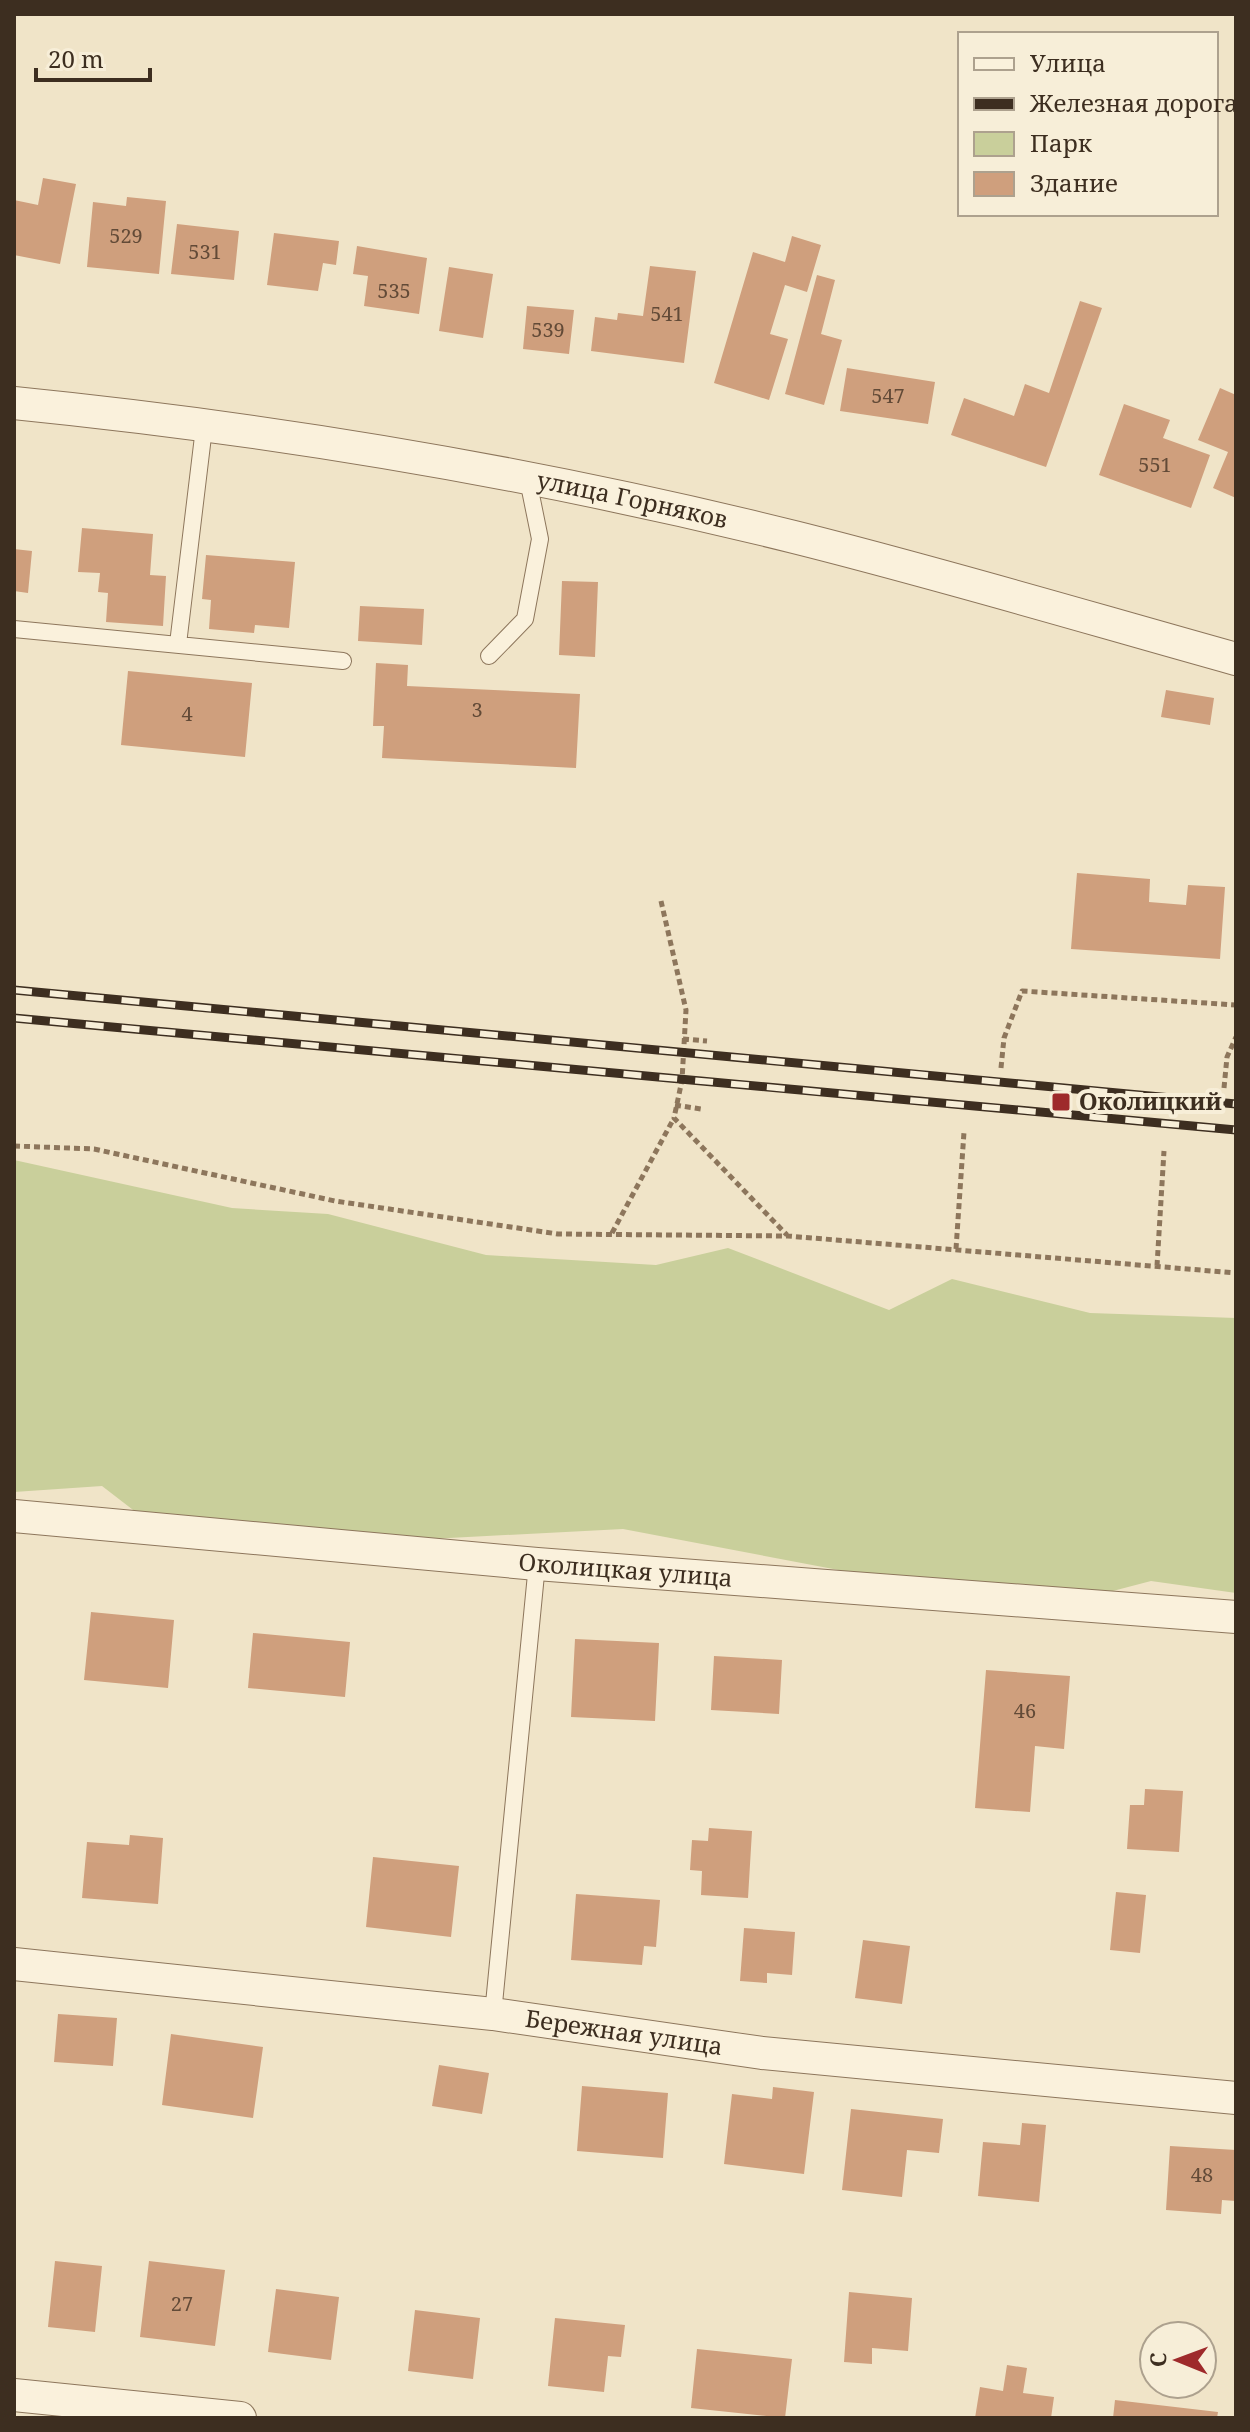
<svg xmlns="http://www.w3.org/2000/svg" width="1250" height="2432" font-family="'Noto Serif',serif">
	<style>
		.green { fill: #c9cf9b }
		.building { fill: #cf9f7d }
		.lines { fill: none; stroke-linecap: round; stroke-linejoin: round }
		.service-casing { stroke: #8d765c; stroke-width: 18 }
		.minor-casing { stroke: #8d765c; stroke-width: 34 }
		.path { stroke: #8d765c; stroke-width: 5; stroke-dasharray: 6 4; stroke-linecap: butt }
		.service { stroke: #faf1dc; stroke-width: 16 }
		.minor { stroke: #faf1dc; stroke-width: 32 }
		.rail-casing { stroke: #3d2e20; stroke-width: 9 }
		.rail { stroke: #f7eed8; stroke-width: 6; stroke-dasharray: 18; stroke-linecap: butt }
		.poi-dot { fill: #9e2a2b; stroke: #f7eed8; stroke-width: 3 }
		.labels { text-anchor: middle; stroke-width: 8; stroke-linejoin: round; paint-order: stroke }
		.number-label { font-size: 20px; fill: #624a37 }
		.street-label { font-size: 24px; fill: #3d2e20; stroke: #f7eed8 }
		.poi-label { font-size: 24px; font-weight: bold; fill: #3d2e20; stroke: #f7eed8; text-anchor: start }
	</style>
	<rect width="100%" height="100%" fill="#f0e4c8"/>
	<path class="green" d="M14 1160 232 1208 328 1214 486 1255 656 1265 728 1248 889 1310 952 1279 1090 1313 1236 1318V1593L1151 1581 1044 1609 623 1529 430 1539 163 1533 102 1486 14 1492Z"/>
	<path class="building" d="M43 178 76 184 60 264 14 255V200L38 205Z
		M127 197 166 201 159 274 87 267 93 202 126 206Z
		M177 224 239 231 234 280 171 274Z
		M274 233 339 241 336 265 323 263 318 291 267 285Z
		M792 236 821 245 807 292 785 285 770 334 788 339 769 400 714 383 753 252 785 262Z
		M357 246 427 258 419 314 364 306 368 276 353 274Z
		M650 266 696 271 684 363 591 351 595 317 617 320 618 313 643 316Z
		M449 267 493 274 483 338 439 331Z
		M817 275 835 280 821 334 842 340 824 405 785 394Z
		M1080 301 1102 308 1046 467 951 435 964 398 1014 416 1025 384 1049 393Z
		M527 306 574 310 569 354 523 349Z
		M847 368 935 382 928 424 840 411Z
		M1220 388 1236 395V498L1213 488 1228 452 1198 440Z
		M1124 404 1170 420 1163 438 1210 455 1191 508 1099 475Z
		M82 528 153 534 150 575 166 576 163 626 106 622 108 593 98 592 100 573 78 572Z
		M14 549 32 551 28 593 14 591Z
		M206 555 295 562 289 628 255 625 254 633 209 629 211 600 202 599Z
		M562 581 598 582 595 657 559 655Z
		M360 606 424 609 422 645 358 641Z
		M376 663 408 665 407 686 580 694 576 768 382 758 384 726H373Z
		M128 671 252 683 245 757 121 745Z
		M1166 690 1214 698 1210 725 1161 717Z
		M1077 873 1150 879 1149 902 1186 905 1188 885 1225 887 1220 959 1071 949Z
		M91 1612 174 1620 168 1688 84 1680Z
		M253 1633 350 1642 345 1697 248 1688Z
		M575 1639 659 1643 655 1721 571 1717Z
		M714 1656 782 1660 779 1714 711 1710Z
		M986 1670 1070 1676 1064 1749 1035 1746 1030 1812 975 1808Z
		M1145 1789 1183 1791 1179 1852 1127 1849 1130 1805H1144Z
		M709 1828 752 1831 748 1898 701 1895 702 1871 690 1870 692 1840 708 1841Z
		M130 1835 163 1838 158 1904 82 1898 87 1842 129 1845Z
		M373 1857 459 1866 451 1937 366 1927Z
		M1116 1892 1146 1895 1140 1953 1110 1950Z
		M576 1894 660 1900 656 1947 644 1946 642 1965 571 1960Z
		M744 1928 795 1932 792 1975 767 1973V1983L740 1981Z
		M863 1940 910 1946 902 2004 855 1998Z
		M58 2014 117 2018 113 2066 54 2062Z
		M171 2034 263 2047 253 2118 162 2105Z
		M439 2065 489 2073 482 2114 432 2106Z
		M582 2086 668 2093 663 2158 577 2151Z
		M773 2087 814 2092 804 2174 724 2164 732 2094 772 2099Z
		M851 2109 943 2119 939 2153 907 2150 902 2197 842 2190Z
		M1022 2123 1046 2125 1039 2202 978 2196 983 2142 1020 2145Z
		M1170 2146 1236 2150V2201L1222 2200 1221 2214 1166 2210Z
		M55 2261 102 2266 95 2332 48 2327Z
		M149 2261 225 2270 215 2346 140 2337Z
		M276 2289 339 2297 331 2360 268 2352Z
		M849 2292 912 2298 908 2351 872 2348V2364L844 2362Z
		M415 2310 480 2318 473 2379 408 2371Z
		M555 2318 625 2325 621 2357 608 2356 604 2392 548 2386Z
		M697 2349 792 2359 785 2418 691 2408Z
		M1007 2365 1027 2368 1023 2393 1054 2397 1051 2418H975L980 2387 1003 2391Z
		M1115 2400 1218 2412 1217 2418H1113Z"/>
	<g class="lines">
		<defs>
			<path id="service" d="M14 629 343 661
				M178 644 204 428
				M489 656 525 619 540 539 528 480
				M493 2014 537 1564"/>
			<g id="minor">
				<path id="s1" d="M14 403C273 429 541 474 794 537 942 574 1089 618 1236 659"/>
				<path id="s2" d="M14 1516 537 1564 1236 1617"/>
				<path id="s3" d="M14 1964 493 2014 762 2053 1236 2098"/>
				<path d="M14 2395 240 2418"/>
			</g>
		</defs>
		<use href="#service" class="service-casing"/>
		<use href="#minor" class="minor-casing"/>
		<path class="path" d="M661 901 686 1010 682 1080 674 1118 787 1235
			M683 1039 707 1041
			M1001 1068 1004 1038 1022 991 1236 1005
			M1224 1088 1227 1057 1236 1037
			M675 1105 701 1109
			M14 1146 94 1149 335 1201 558 1234 788 1236 1236 1273
			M612 1233 674 1118
			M956 1249 964 1132
			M1157 1266 1164 1151"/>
		<use href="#service" class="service"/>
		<use href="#minor" class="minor"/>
		<defs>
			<path id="rail" d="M14 990 1236 1104
				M14 1018 1236 1130"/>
		</defs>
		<use href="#rail" class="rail-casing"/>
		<use href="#rail" class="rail"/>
	</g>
	<rect class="poi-dot" x="1051" y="1092" width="20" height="20" rx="4"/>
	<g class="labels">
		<g class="number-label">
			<text x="126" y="243">529</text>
			<text x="205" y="259">531</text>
			<text x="394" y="298">535</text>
			<text x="667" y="321">541</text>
			<text x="548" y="337">539</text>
			<text x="888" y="403">547</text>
			<text x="1155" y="472">551</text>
			<text x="477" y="717">3</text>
			<text x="187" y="721">4</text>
			<text x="1025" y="1718">46</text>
			<text x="1202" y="2182">48</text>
			<text x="182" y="2311">27</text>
		</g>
		<g class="street-label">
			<text dy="8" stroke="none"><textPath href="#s1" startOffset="626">улица Горняков</textPath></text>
			<text dy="8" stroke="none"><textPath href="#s2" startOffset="614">Околицкая улица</textPath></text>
			<text dy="8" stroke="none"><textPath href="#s3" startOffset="614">Бережная улица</textPath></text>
		</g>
		<g class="poi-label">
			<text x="1079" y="1110">Околицкий</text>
		</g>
	</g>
	<rect width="1250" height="2432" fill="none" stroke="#3d2e20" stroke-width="32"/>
	<rect x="958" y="32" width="260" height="184" fill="#f7eed8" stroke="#ada18e" stroke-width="2"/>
	<rect x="974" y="58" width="40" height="12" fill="#faf1dc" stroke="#ada18e" stroke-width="2"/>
	<text x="1030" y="72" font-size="24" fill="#3d2e20">Улица</text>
	<rect x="974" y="98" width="40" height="12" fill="#3d2e20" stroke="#ada18e" stroke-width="2"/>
	<text x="1030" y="112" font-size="24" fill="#3d2e20">Железная дорога</text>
	<rect x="974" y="132" width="40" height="24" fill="#c9cf9b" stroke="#ada18e" stroke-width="2"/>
	<text x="1030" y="152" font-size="24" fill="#3d2e20">Парк</text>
	<rect x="974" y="172" width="40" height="24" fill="#cf9f7d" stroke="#ada18e" stroke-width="2"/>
	<text x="1030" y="192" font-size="24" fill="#3d2e20">Здание</text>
	<g transform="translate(1178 2360) rotate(271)"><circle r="38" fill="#f7eed8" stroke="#ada18e" stroke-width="2"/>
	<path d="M0-6L14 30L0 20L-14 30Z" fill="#9e2a2b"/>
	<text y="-12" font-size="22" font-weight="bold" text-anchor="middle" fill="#3d2e20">С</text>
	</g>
	<path d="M36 68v12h114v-12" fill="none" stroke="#3d2e20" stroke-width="4"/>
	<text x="48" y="68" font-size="24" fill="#3d2e20" stroke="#f7eed8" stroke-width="6" paint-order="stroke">20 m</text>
</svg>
